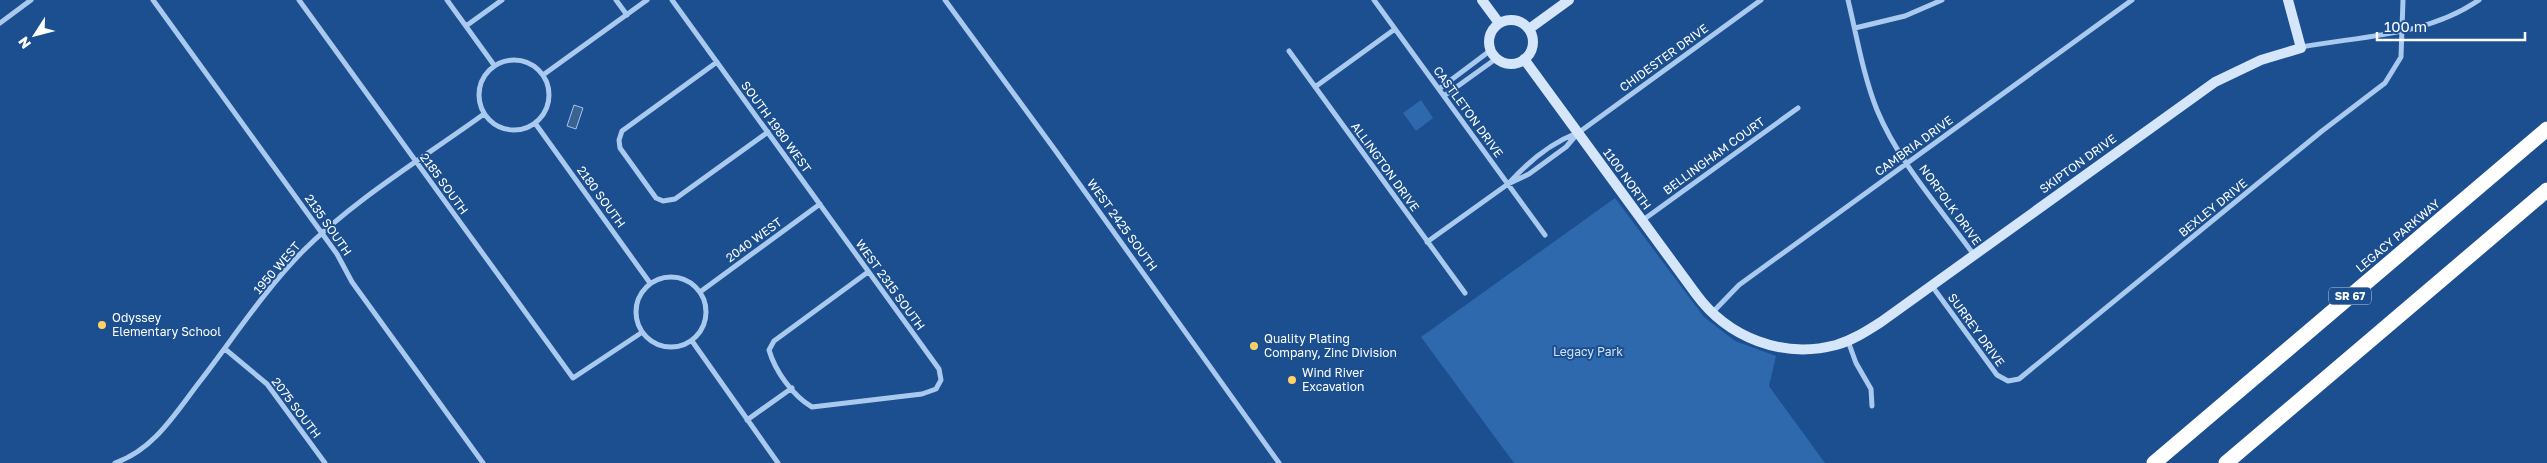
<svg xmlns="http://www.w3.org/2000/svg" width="2547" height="463" font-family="'Golos Text',sans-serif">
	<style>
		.green { fill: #2e69ad }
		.water { fill: #3c6290; stroke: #9cc4f0 }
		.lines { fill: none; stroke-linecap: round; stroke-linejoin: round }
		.street { stroke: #a9c9ee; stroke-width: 5 }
		.secondary { stroke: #d6e6fa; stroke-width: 10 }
		.highway { stroke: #fff; stroke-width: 15 }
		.poi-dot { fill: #ffd166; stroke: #1b4f8f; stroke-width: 2 }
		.labels { text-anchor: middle; stroke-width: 4; stroke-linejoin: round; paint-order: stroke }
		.shield { fill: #1b4f8f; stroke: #bbcadd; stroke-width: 1 }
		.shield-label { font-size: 11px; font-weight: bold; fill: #fff }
		.street-label { font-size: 12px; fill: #fff; stroke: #1b4f8f }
		.poi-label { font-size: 12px; fill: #fff; stroke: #1b4f8f; text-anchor: start }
		.park-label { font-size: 12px; fill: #cfe3fa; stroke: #1b4f8f }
	</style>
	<rect width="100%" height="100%" fill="#1b4f8f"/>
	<path class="green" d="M1421 100 1433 118 1416 131 1403 113Z
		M1615 198 1704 317 1735 341 1776 356 1769 386 1825 463H1514L1421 337Z"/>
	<path class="water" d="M574 105 583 108 576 129 567 126Z"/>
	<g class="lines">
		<path class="street" d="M153 0 337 254 352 282 483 463
			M299 0 573 378 641 333
			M447 0 494 65
			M616 0 627 15
			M672 0 939 369 941 380 936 389 922 394 812 407C793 396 775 371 769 350L774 341 868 272
			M945 0 1055 150 1279 463
			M1374 0 1545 235
			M1848 0C1857 37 1863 75 1877 110 1899 163 1941 209 1974 255
			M0 23 31 0
			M466 26 502 0
			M1855 28 1905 16 1942 0
			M2301 47C2361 36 2427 36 2479 0
			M1289 51 1465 293
			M479 95a35 35 0 1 1 70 0a35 35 0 1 1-70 0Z
			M717 62 622 131 619 140 620 148 656 198 663 201 675 199 768 132
			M543 75 647 0
			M1315 87 1395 29
			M1439 89 1491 50
			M1444 96 1497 58
			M535 123 650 283
			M1510 182C1529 161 1551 143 1577 133
			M1643 220 1798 108
			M1427 242 1508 184 1529 174 1566 147 1578 133 1761 0
			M636 312a35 35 0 1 1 70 0a35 35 0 1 1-70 0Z
			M1932 286 1997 375 2008 381 2019 379 2322 131 2385 83 2401 57 2403 0
			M700 292 820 204
			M1712 313 1739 285 2132 0
			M692 341 778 463
			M1848 341 1856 363 1871 389 1872 406
			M225 349 267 384 325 463
			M747 420 792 388
			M115 463C155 449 176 412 201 380 234 337 264 291 302 252 355 199 423 158 484 114"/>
		<path class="secondary" d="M1482 0 1499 23
			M1489 42a22 22 0 1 1 44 0a22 22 0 1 1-44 0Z
			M1529 29 1569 0
			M1524 59 1696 294C1728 338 1783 359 1836 345 1853 340 1867 331 1881 322L2215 82 2261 60 2301 48 2288 0"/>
		<path class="highway" d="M2154 463 2547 129
			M2226 463 2547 190"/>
	</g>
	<g class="poi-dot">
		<circle cx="102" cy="325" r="5"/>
		<circle cx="1254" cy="346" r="5"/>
		<circle cx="1292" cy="380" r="5"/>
	</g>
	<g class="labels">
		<rect class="shield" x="2329" y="287.5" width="42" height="17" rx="4"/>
		<g class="shield-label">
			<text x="2350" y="300">SR 67</text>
		</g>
		<g class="street-label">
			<text transform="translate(1664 58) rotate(-36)" y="4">CHIDESTER DRIVE</text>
			<text transform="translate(1468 112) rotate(54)" y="4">CASTLETON DRIVE</text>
			<text transform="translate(776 127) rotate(54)" y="4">SOUTH 1980 WEST</text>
			<text transform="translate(1914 146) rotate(-36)" y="4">CAMBRIA DRIVE</text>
			<text transform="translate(1714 156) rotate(-36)" y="4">BELLINGHAM COURT</text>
			<text transform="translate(2078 164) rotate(-36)" y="4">SKIPTON DRIVE</text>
			<text transform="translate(1385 167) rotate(54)" y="4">ALLINGTON DRIVE</text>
			<text transform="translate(1627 179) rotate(54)" y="4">1100 NORTH</text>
			<text transform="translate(444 184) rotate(54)" y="4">2185 SOUTH</text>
			<text transform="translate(601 197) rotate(54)" y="4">2180 SOUTH</text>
			<text transform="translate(1950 205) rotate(54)" y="4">NORFOLK DRIVE</text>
			<text transform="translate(2213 208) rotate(-39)" y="4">BEXLEY DRIVE</text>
			<text transform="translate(328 225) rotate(55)" y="4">2135 SOUTH</text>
			<text transform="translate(1122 225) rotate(54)" y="4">WEST 2425 SOUTH</text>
			<text transform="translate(2398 236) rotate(-40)" y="4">LEGACY PARKWAY</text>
			<text transform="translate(754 240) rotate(-36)" y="4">2040 WEST</text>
			<text transform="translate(277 268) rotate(-49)" y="4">1950 WEST</text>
			<text transform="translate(890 285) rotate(54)" y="4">WEST 2315 SOUTH</text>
			<text transform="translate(1976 330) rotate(54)" y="4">SURREY DRIVE</text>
			<text transform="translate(296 408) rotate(53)" y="4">2075 SOUTH</text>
		</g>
		<g class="poi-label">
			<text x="112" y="322">Odyssey<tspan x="112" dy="14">Elementary School</tspan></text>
			<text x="1264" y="343">Quality Plating<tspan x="1264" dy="14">Company, Zinc Division</tspan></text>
			<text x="1302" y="377">Wind River<tspan x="1302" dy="14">Excavation</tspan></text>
		</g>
		<g class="park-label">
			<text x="1588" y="356">Legacy Park</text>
		</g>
	</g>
	<g transform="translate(35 35) rotate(234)" stroke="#1b4f8f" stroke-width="4" paint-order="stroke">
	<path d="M0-4L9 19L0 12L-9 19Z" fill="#ffffff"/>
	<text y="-8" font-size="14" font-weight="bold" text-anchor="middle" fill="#ffffff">N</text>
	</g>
	<path d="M2377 32v8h148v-8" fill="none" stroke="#ffffff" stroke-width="2.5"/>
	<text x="2384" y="32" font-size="15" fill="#ffffff" stroke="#1b4f8f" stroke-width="4" paint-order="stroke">100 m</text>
</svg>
